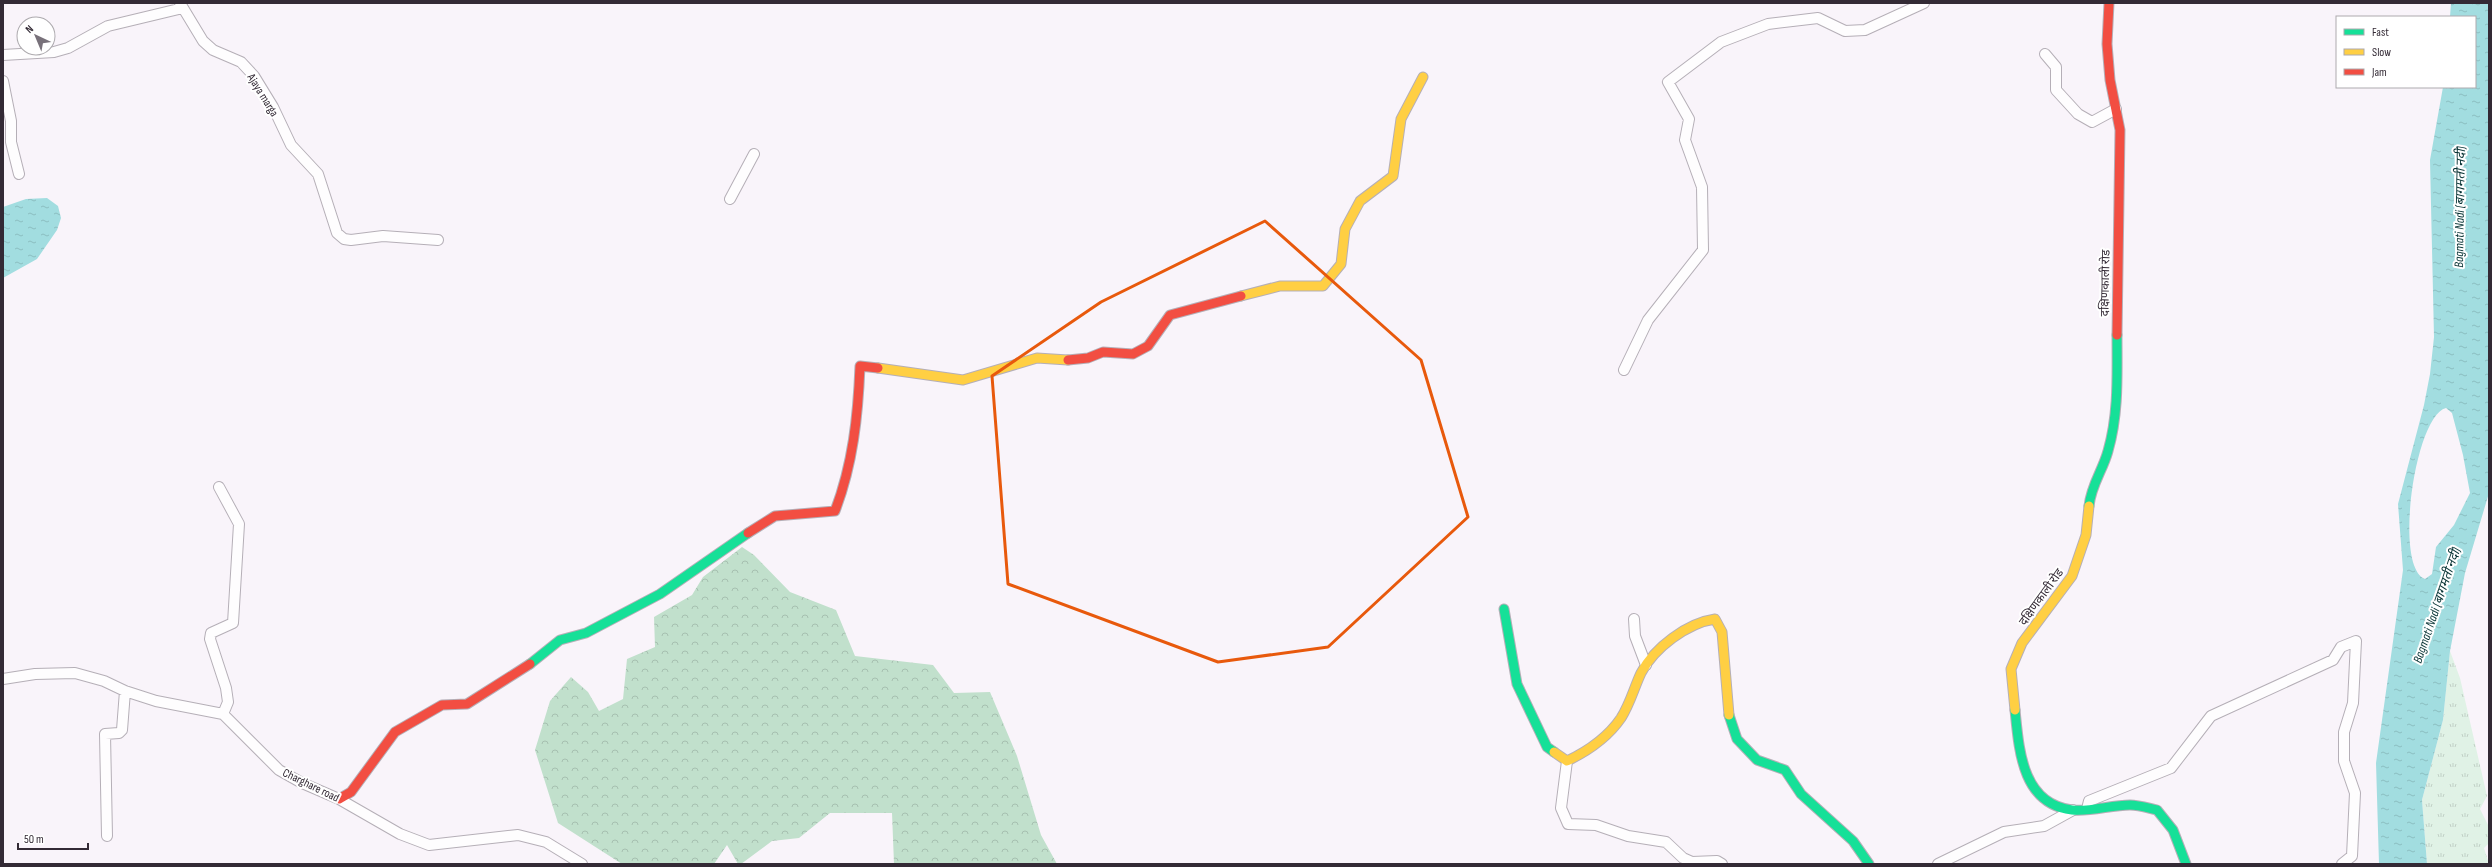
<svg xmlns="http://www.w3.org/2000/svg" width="2492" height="867" font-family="'Sofia Sans Condensed','Noto Sans Devanagari',sans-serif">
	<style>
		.grass { fill: url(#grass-tufts) }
		.forest { fill: url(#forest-crowns) }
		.water { fill: url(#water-ripples); fill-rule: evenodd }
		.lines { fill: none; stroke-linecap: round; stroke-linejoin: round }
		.street-casing { stroke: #b5afb7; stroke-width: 12 }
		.fast-casing { stroke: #b5afb7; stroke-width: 11 }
		.slow-casing { stroke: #b5afb7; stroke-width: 11 }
		.jam-casing { stroke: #b5afb7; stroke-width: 11 }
		.street { stroke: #fefdfe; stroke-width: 10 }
		.fast { stroke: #16e098; stroke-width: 9 }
		.slow { stroke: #ffcf43; stroke-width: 9 }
		.jam { stroke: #f24e42; stroke-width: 9 }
		.marked { fill: none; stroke: #e8590c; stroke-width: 3; stroke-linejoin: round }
		.labels { text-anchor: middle; stroke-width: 4; stroke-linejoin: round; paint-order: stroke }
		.street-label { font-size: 12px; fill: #332a35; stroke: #fff }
		.water-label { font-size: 13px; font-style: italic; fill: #073334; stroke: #fff }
	</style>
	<defs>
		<pattern id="grass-tufts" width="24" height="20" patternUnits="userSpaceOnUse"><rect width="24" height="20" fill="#e0f2e6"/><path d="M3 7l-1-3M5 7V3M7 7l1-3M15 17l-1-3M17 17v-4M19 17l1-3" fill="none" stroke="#c1d0c6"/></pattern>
		<pattern id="forest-crowns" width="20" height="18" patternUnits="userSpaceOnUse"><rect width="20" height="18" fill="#c1e0cc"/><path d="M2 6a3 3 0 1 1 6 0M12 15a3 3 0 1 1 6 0" fill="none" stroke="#a6c0b0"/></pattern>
		<pattern id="water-ripples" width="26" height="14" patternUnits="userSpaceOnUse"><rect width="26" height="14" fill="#a2dde0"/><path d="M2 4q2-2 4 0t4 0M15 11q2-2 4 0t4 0" fill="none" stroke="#8cbec1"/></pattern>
	</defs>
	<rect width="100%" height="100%" fill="#f9f4fa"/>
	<path class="grass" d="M2450 651 2460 678 2487 796 2480 809 2489 827V843L2484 848 2489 864H2427L2422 800 2443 720Z"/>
	<path class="forest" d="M742 547 754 555 790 592 836 610 855 656 933 665 954 693 990 692 1017 756 1041 835 1057 864H894L892 813H830L799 838 772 841 741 864H738L727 845 714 864H622L558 823 535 750 550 701 571 677 588 692 599 711 623 699 627 659 655 647 654 617 692 595 703 577Z"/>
	<path class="water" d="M2451 3H2489V493L2465 573 2450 651 2443 720 2422 800 2427 864H2379L2376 763 2403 570 2398 504 2424 405 2430 374 2434 337 2430 160 2443 87H2475V17H2450ZM2446 408 2452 413 2463 455 2470 493 2454 525 2436 547 2432 574 2425 579C2393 567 2415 415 2446 408Z
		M47 198 58 206 61 218 57 230 37 259 3 278V207L26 199Z"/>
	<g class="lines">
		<defs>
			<path id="street" d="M180 3 203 41 213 50 241 62 254 76 273 107 291 145 318 174 337 233 344 239 351 240 383 236 438 240
				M2045 54 2056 67V90L2078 114 2092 122 2116 109
				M3 55 54 52 68 48 108 26 183 8
				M3 81 11 121V142L19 174
				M730 199 754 154
				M1624 370 1648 320 1703 250 1702 187 1685 140 1689 119 1668 82 1721 42 1768 24 1818 18 1845 31 1865 30 1924 3
				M219 487 239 524 233 623 211 633 210 639 226 688 228 702 223 714
				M1634 619 1635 636 1646 665
				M3 679 35 674 75 673 104 681 125 691 156 701 223 714 279 770 302 783 339 799 400 834 429 845 518 835 546 842 582 864
				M1567 761 1561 808 1568 824 1596 825 1628 836 1666 842 1683 858 1692 862 1717 861 1722 864
				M2087 809 2089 801 2171 768 2211 716 2333 660 2341 647 2356 641 2353 703 2344 732V761L2355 793 2352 856 2342 864
				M107 836 105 734 119 733 122 730 125 691
				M1938 864 2004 832 2044 826 2073 810"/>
			<path id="fast" d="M2089 506C2091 485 2103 470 2108 451 2119 413 2117 374 2117 335
				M1504 609 1517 684 1547 747 1554 752
				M530 664 560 640 586 633 660 594 748 533
				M2015 710C2019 750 2022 804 2072 810 2091 812 2111 805 2130 805 2139 805 2148 808 2157 810L2173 830 2186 864
				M1729 715 1737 739 1757 760 1785 770 1801 794 1853 841 1869 864"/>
			<path id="slow" d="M1241 296 1280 286H1323L1341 264 1345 229 1360 201 1393 176 1401 119 1423 77
				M878 368 963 380 1037 358 1068 360
				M2015 710 2011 669 2022 643 2072 576 2086 535 2089 506
				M1554 752 1567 761C1588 751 1608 737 1621 718 1630 704 1634 688 1641 673 1654 648 1687 623 1715 619L1722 632 1729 715"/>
			<path id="jam" d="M2109 3 2107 44 2110 80 2120 130 2117 335
				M1068 360 1088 358 1103 352 1133 354 1148 346 1170 315 1241 296
				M748 533 775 516 835 511C853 464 858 416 860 366L878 368
				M339 799 351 792 395 732 442 705 467 704 530 664"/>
		</defs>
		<use href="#street" class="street-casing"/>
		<use href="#fast" class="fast-casing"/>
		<use href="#slow" class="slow-casing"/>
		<use href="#jam" class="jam-casing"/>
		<use href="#street" class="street"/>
		<use href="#fast" class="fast"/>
		<use href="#slow" class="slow"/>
		<use href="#jam" class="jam"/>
	</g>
	<path class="marked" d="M1265 221 1421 360 1468 517 1328 647 1218 662 1008 584 992 376 1101 302Z"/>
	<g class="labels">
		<g class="street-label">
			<text transform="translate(263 95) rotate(58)" y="4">Ajaya marga</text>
			<text transform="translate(2105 283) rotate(-89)" y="4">दक्षिणकाली रोड</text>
			<text transform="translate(2041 597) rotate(-54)" y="4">दक्षिणकाली रोड</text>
			<text transform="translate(311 785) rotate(26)" y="4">Charghare road</text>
		</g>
		<g class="water-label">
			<text transform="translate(2459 207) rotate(-89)" y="5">Bagmati Nadi (बागमती नदी)</text>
			<text transform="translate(2436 605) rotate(-71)" y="5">Bagmati Nadi (बागमती नदी)</text>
		</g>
	</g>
	<rect width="2492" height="867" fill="none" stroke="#332a35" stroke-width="8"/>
	<rect x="2336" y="16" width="140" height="72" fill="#ffffff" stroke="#adaaae"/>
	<rect x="2344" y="29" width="20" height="6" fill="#16e098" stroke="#adaaae"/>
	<text x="2372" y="36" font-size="12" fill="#332a35">Fast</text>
	<rect x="2344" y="49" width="20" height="6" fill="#ffcf43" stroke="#adaaae"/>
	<text x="2372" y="56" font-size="12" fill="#332a35">Slow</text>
	<rect x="2344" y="69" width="20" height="6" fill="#f24e42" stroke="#adaaae"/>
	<text x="2372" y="76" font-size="12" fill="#332a35">Jam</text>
	<g transform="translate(36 36) rotate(316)"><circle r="19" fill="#ffffff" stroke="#adaaae"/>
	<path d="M0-3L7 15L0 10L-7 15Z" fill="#78717a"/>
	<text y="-6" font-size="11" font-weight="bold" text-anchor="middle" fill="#332a35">N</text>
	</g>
	<path d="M18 843v6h70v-6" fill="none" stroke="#332a35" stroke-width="2"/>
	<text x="24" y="843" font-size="12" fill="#332a35" stroke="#ffffff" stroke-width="3" paint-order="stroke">50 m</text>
</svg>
